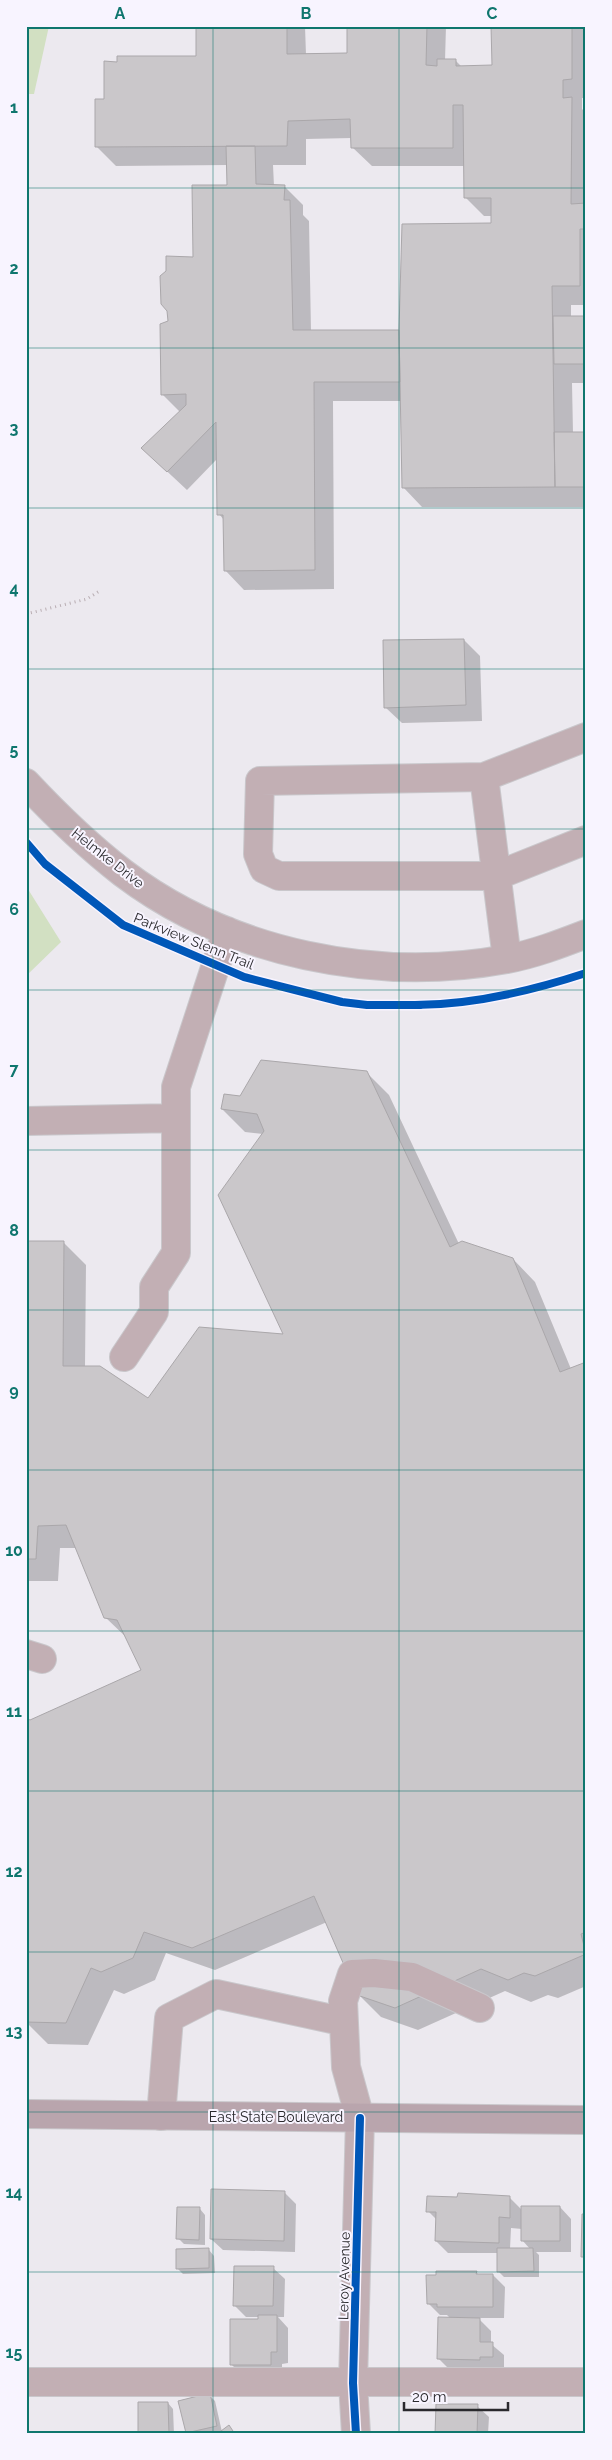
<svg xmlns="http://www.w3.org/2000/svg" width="612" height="2460" font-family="Raleway,sans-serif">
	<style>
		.green { fill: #d2e0c2 }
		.shadow { fill: #0003; fill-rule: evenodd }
		.building { fill: #cac7ca; stroke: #aaa7aa }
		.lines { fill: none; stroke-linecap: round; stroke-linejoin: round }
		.minor-casing { stroke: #c9c7cb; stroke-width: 30 }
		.major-casing { stroke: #c9c7cb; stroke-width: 30 }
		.path { stroke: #b9aeb3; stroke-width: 3; stroke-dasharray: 1 4; stroke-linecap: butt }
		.minor { stroke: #c2afb4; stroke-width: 28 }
		.major { stroke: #b9a5ad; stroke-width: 28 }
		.cycleway-casing { stroke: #f8f4ff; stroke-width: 11 }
		.cycleway { stroke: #0057b8; stroke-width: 8 }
		.grid { fill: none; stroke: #0f766e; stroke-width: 1; stroke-opacity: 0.55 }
		.labels { text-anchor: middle; stroke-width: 4; stroke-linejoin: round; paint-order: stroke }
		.street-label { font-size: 14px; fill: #2a292d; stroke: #f8f4ff }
		.neatline { fill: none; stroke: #0f766e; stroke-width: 2 }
		.grid-label { font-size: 16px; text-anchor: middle; font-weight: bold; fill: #0f766e }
	</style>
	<rect width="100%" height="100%" fill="#ece9ef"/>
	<path class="green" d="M26 26H49L34 94H26Z
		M26 886 61 942 26 976Z"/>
	<path class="shadow" d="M197 26H305L306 55 348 54V26H446L445 61H456L462 67 493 66V26H586V98H582V109L586 113V305H571V317H586V383H572L573 433H586V507H422L403 487 402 401H333L334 589 244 590 225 570 224 520 219 514 218 458 187 490 142 448 180 412 162 394 194 258 228 186V165L116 166 97 147 105 101 118 63 197 57ZM352 138V147L372 166H465V197L484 216H492V224L400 332 311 331 309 221 303 215V205L284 186H274L273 165H306V139Z
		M464 640 480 656 482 721 402 723 385 707Z
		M367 1073 389 1095 459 1244 513 1259 535 1282 571 1369 586 1364V1986L558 1998 548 1995 531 2002 505 1991 418 2030 381 2017 358 1994 327 1922 215 1970 166 1953 155 1980 124 1994 114 1990 88 2045 48 2044 26 2022V1719L31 1721 143 1671 128 1639 105 1617 76 1548H60L58 1581H26V1242H63L86 1265 85 1367 149 1400 285 1335 263 1134 245 1132 222 1109 241 1097Z
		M284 2192 296 2204 295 2252 223 2250 211 2239Z
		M510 2198 522 2210 560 2207 571 2219V2252H536L539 2255V2277H504L498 2271V2253H448L436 2241 437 2220 428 2211ZM511 2228 522 2229V2240L531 2250 510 2249Z
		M200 2209 205 2215V2245L184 2244 178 2238Z
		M209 2250 214 2256 215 2273 183 2274 177 2268Z
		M273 2268 285 2279 284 2317H278L288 2328V2363L282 2364V2376H243L231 2364 259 2317H246L234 2305Z
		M476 2272 479 2275H493L505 2287 504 2318H478L491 2331V2344L504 2355V2368H491V2371L450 2370 438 2358 451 2319 447 2315H440L428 2303Z
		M209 2395 215 2401 222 2432 229 2427 236 2434H219L222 2432 213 2434 188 2433 180 2402Z
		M168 2403 173 2409 174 2434H140Z
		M477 2406 489 2417 488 2434H437Z"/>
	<path class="building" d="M196 26H287V54L347 53V26H427L426 65 437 66V59H456V66L492 65 491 26H572V79L563 80V98L572 97 571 204 586 203V229H580V286H552L555 487 402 488 399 330 402 224 491 223V198H464L463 105H453V148H351L350 119 288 121 287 146 95 147V99H104V61L117 62V56H196Z
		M226 146H255L256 184 285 185 284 200H290L293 330H399L400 382H314L315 570 224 571 223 515H217L216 422 167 472 141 448 186 405V394L161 395 160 324 168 321 167 311 161 304 160 276 166 271V256L193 257 192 185H227Z
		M553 316H586V364H554Z
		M554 432H586V487H555Z
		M464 639 466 705 384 708 383 640Z
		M261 1060 367 1071 450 1247 462 1241 513 1258 560 1372 586 1362V1932L581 1934 586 1954 535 1976 524 1973 508 1980 481 1969 395 2008 357 1995 314 1896 192 1948 144 1932 133 1958 101 1972 91 1968 66 2023 26 2022V1718L30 1720 141 1670 117 1620 104 1618 66 1525 38 1526 36 1559H26V1241H64L63 1366H100L148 1398 199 1327 283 1334 218 1195 264 1131 257 1114 221 1109 224 1094 240 1096Z
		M211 2189 285 2191 284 2241 210 2239Z
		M458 2193 510 2196V2218L499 2217V2243L435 2241 436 2212H426L427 2196 457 2197Z
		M521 2206H560V2241H521Z
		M177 2207H200L199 2240 176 2239Z
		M582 2214H586V2257H581Z
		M209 2248V2268L176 2269V2249Z
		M497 2248H533L534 2271 497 2272Z
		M234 2266H274L273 2306H233Z
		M436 2271H477L476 2274H493V2307H437V2304H427L426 2275H436Z
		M258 2315H277V2352H271V2365H230V2319H258Z
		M438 2317 480 2318V2342H493V2357H480V2360L437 2359Z
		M210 2393 217 2426 186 2433 178 2401Z
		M138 2402H168L169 2434H138Z
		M436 2404H478L477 2434H435Z
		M229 2425 235 2434H217Z"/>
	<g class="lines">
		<defs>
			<path id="minor" d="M586 737 484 777 260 781 258 854 264 869 279 876H496L586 840
				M484 777 507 959
				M26 783C56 815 88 846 123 873 230 954 376 983 507 959 534 954 560 944 586 934
				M26 1121 176 1118V1087L227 931
				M124 1357 154 1312V1287L176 1253V1118
				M26 1654 42 1659
				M161 2116 169 2018 216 1994 341 2021
				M26 2382H586
				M356 2434 353 2383 360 2118 346 2067 343 2001 352 1974 374 1973 412 1977 480 2008"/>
			<path id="major" d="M26 2114 586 2120"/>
		</defs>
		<use href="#minor" class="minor-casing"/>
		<use href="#major" class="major-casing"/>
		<path class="path" d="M26 614 87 599 101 590"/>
		<use href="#minor" class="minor"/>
		<use href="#major" class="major"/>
		<defs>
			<path id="cycleway" d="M26 842 45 864 123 925 244 977 342 1002 367 1005H421
				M415 1005C472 1005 531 991 586 973
				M356 2434 353 2383 360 2118"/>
		</defs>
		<use href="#cycleway" class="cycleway-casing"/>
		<use href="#cycleway" class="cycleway"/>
	</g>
	<path class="grid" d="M213 26V2434M399 26V2434M26 188H586M26 348H586M26 508H586M26 669H586M26 829H586M26 990H586M26 1150H586M26 1310H586M26 1470H586M26 1631H586M26 1791H586M26 1952H586M26 2112H586M26 2272H586"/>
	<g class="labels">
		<g class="street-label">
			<text transform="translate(108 858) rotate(38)" y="5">Helmke Drive</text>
			<text transform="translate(194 941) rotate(22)" y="5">Parkview Slenn Trail</text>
			<text x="276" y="2122">East State Boulevard</text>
			<text transform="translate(344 2276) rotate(-89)" y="5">Leroy Avenue</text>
		</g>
	</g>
	<rect width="612" height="2460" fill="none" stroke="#f8f4ff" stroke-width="55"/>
	<path d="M404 2402v8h104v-8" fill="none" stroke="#2a292d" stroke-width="2.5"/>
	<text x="412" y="2402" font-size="15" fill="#2a292d" stroke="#f8f4ff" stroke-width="4" paint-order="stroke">20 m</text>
	<rect x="28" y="28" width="556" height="2404" class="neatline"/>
	<g class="grid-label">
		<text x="120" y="19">A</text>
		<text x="306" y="19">B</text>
		<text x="492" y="19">C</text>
		<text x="14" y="113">1</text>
		<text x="14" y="274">2</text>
		<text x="14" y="434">3</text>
		<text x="14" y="594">4</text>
		<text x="14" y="755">5</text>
		<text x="14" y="915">6</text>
		<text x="14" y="1075">7</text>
		<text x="14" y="1236">8</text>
		<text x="14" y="1396">9</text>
		<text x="14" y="1556">10</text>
		<text x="14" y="1717">11</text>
		<text x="14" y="1877">12</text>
		<text x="14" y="2037">13</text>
		<text x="14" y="2198">14</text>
		<text x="14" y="2358">15</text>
	</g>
</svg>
